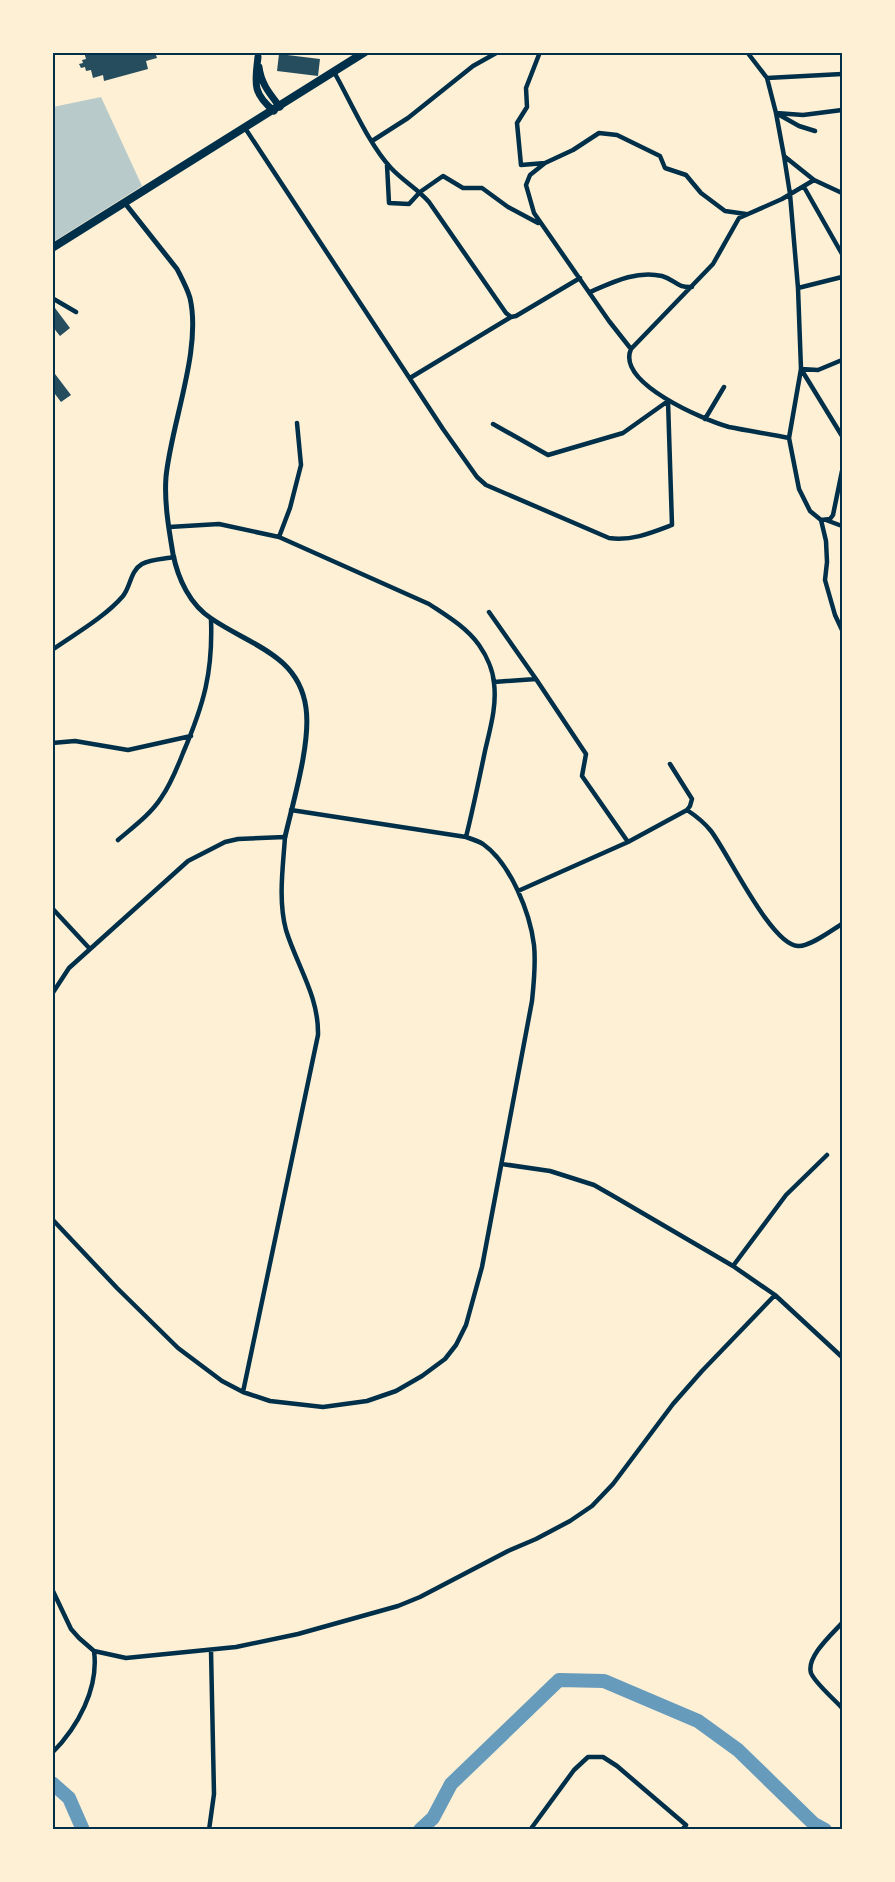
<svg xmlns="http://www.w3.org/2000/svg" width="895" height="1882" font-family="Quicksand,sans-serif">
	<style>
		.green { fill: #b9caca }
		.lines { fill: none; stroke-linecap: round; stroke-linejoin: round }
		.river { stroke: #669bbc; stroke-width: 14 }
		.building { fill: #264d5e }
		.minor { stroke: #003049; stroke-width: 4.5 }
		.tertiary { stroke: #003049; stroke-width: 5 }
		.primary { stroke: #003049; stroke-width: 7 }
		.trunk { stroke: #003049; stroke-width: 8 }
		.neatline { fill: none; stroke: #003049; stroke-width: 2 }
	</style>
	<rect width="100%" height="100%" fill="#fdf0d5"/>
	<path class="green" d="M101 97 142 186 53 242V107Z"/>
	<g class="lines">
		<path class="river" d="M52 1783 69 1798 83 1830
			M420 1830 433 1818 451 1784 559 1680 604 1681 698 1721 738 1750 814 1824 825 1830"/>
	</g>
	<path class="building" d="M84 52H155L157 58 146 61 148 69 104 81 103 75 93 78 91 70 86 71 85 67 81 68 79 64 83 63 82 60 86 59Z
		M279 54 320 59 318 76 277 71Z
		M52 304 70 328 60 336 52 326Z
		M52 370 71 395 61 402 52 390Z"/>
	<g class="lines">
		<path class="minor" d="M540 52 526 88 527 107 517 123 521 165 545 163
			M747 52 767 78 776 113 784 156 790 194 798 288 801 369 789 438 799 489 810 511 821 520 830 519 833 515 842 471
			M334 72C350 100 369 145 391 168 403 181 418 189 429 202L506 313 511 317 516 316 580 278
			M767 78 842 74
			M245 128 443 429 477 477 486 485 609 538C632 541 651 533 672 525L668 401
			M815 131 799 126 776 113 803 115 842 110
			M372 141 408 118 473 66 498 52
			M387 165 389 203 409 204 420 192 443 176 463 188H482L508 207 538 223
			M814 180 842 193
			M804 187 842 254
			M746 214 725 211 701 193 686 175 665 168 660 156 617 135 599 133 573 150 545 163 530 175 526 185 534 213 609 321 631 349 713 264 739 218 782 199 814 180 784 156
			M798 288 842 277
			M590 292C613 282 637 270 662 276 676 280 676 288 692 287
			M52 298 76 312
			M631 349C616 383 704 420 729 427 749 431 769 434 789 438
			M801 369 842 436
			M801 369 818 370 842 360
			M410 378 511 317
			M705 419 724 387
			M493 424 548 455 623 433 668 401
			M821 520 826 541 827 562 825 580 835 615 842 630
			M826 520 842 526
			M169 527 219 524 279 537 429 604C447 616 466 627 479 645 486 655 493 670 494 683 497 706 490 729 485 751 479 780 473 809 466 837
			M279 537 290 508 301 465 297 423
			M489 612 536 679 494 682
			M52 650C75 634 105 617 123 596 131 586 130 571 142 564 151 559 164 559 174 557
			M536 679 586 754 582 776 628 842
			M52 743 75 741 128 750 191 736
			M687 810C696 816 704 822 711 831 728 853 771 945 798 946 810 947 832 930 842 924
			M118 840C133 827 150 815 161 798 171 784 177 768 183 753 204 704 213 672 211 619
			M518 891 628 842 687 810 690 806 692 799 670 764
			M52 908 90 949
			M52 994 69 968 188 861 225 842 238 839 285 837C283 867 278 900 286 930 297 966 319 996 318 1035L243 1392
			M502 1164 550 1171 594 1185 615 1197 733 1266 775 1295 842 1357
			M52 1219 117 1288 178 1348 222 1381 243 1392 270 1401 323 1407 367 1401 396 1391 422 1376 445 1359 456 1345 466 1325 482 1267 532 1001C534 982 536 964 534 945 530 913 511 864 483 844 478 841 472 839 466 837L291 810
			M733 1266 786 1195 827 1155
			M52 1589 71 1629 79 1638 94 1651 126 1658 236 1647 298 1634 398 1606 420 1597 508 1551 536 1539 570 1521 592 1506 613 1484 673 1404 702 1371 775 1295
			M842 1623C832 1634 806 1657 811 1673 815 1683 834 1699 842 1708
			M52 1753C78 1727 99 1688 94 1651
			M209 1830 214 1794 211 1650
			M530 1830 574 1770 588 1757H603L617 1766 686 1825 682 1830"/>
		<path class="tertiary" d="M124 202 177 269C182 279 187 288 190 298 202 350 171 424 166 477 164 502 169 530 173 554 178 579 190 605 212 619 250 645 299 655 306 708 311 743 293 802 285 837"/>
		<path class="primary" d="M258 57C255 83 252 93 274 111
			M259 67C261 84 270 94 280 107"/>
		<path class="trunk" d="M52 248 365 52"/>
	</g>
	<rect width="895" height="1882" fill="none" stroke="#fdf0d5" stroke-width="108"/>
	<rect x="54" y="54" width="787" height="1774" class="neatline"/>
</svg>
